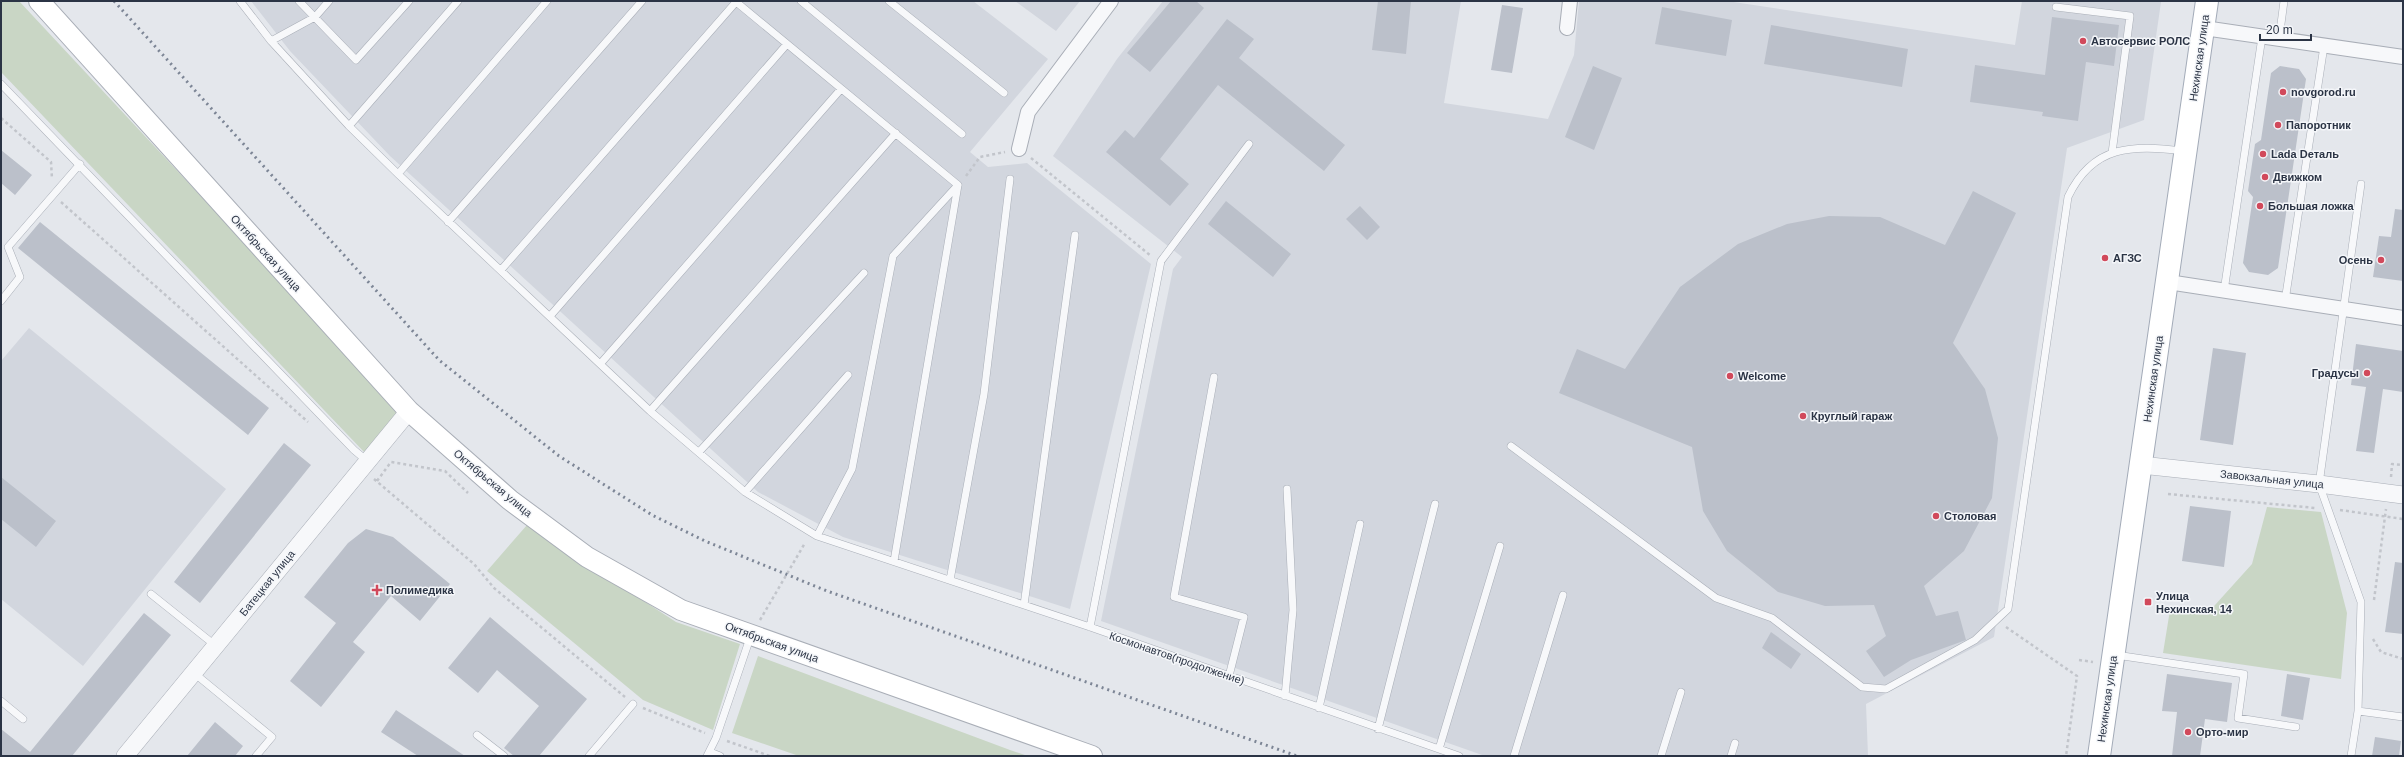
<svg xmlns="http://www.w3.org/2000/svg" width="2404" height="757" font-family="Arial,sans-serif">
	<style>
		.built { fill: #d2d6de }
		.green { fill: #c9d6c5 }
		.building { fill: #bbc0ca }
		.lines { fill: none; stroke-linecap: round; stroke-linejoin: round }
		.service-casing { stroke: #a9aeb7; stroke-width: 8 }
		.minor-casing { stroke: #a9aeb7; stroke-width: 16 }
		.tertiary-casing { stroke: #a9aeb7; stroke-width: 18 }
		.secondary-casing { stroke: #a9aeb7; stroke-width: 22 }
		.primary-casing { stroke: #a3abb8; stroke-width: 24 }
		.path { stroke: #c2c5cb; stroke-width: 2.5; stroke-dasharray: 3 3; stroke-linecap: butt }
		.service { stroke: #f7f8fa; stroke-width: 7 }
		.minor { stroke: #f7f8fa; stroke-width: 14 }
		.tertiary { stroke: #f7f8fa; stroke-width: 17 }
		.secondary { stroke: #fff; stroke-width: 20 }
		.primary { stroke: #fff; stroke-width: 22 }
		.rail { stroke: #7d8696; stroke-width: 3; stroke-dasharray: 2 4; stroke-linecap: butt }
		.poi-dot { fill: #d1495b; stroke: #f4f6f9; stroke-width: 1.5 }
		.labels { text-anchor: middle; stroke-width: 3; stroke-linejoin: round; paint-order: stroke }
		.poi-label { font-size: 11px; font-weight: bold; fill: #2b3445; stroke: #f4f6f9; text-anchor: start }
		.street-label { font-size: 11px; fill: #2b3445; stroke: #f4f6f9 }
	</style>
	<rect width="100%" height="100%" fill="#e4e7ec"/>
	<path class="built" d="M251 1H973L1048 59 970 152 988 167 1027 163 1151 264 1070 609 843 537 758 492 390 156 290 51Z
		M1015 1H1080L1056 31Z
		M1163 1H1461L1444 103 1548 119 1574 55 1579 1H1727L2015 45 2022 1 2161 2 2144 120 2067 148 1994 637 1866 704 1868 756H1485L1101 621 1173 269 1182 257 1053 156 1117 59Z
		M29 328 226 489 83 666 1 599V361Z"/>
	<path class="green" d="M1 1H19L401 411 366 454 1 72Z
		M2267 507 2321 512 2347 613 2341 679 2163 653 2170 610 2206 615 2252 564Z
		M527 525 676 622 740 644 713 730 643 700 487 571Z
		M758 656 1010 750 1028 756H799L732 733Z"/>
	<path class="building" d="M1171 1H1196L1204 8 1150 72 1127 53Z
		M1378 1H1411L1406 54 1372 50Z
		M1502 5 1523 8 1512 73 1491 70Z
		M1662 7 1732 20 1726 56 1655 44Z
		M2052 17 2119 25 2114 66 2086 62 2078 121 2042 116 2043 112 1970 102 1975 65 2045 75Z
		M1227 19 1254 39 1239 58 1345 145 1324 171 1218 85 1160 159 1189 184 1170 206 1106 152 1125 130 1134 138Z
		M1771 25 1908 49 1902 87 1764 64Z
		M1593 66 1622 78 1594 150 1565 137Z
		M2280 66 2299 69 2306 79 2278 268 2268 275 2249 272 2243 263 2253 197 2248 191 2255 144 2261 140 2271 73Z
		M1 150 32 175 15 195 1 183Z
		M1973 191 2016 213 1953 343 1985 389 1998 438 1992 498 1964 551 1924 586 1936 616 1958 611 1966 640 1911 660 1884 677 1866 651 1886 636 1874 605 1825 606 1778 592 1727 551 1703 511 1692 447 1559 393 1577 349 1625 369 1680 287 1738 244 1787 224 1829 216 1880 217 1945 245Z
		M1226 201 1291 254 1273 277 1208 224Z
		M1360 206 1380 227 1367 240 1346 219Z
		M2395 209 2403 210V281L2373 277 2379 236 2391 237Z
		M40 222 269 408 248 435 18 248Z
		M2356 344 2403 351V392L2383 389 2374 453 2356 451 2366 387 2351 385Z
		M2213 348 2246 353 2233 445 2200 440Z
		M284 443 311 465 200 603 174 582Z
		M1 477 56 521 36 547 1 519Z
		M2190 506 2231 511 2224 567 2182 561Z
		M366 529 393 537 450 584 420 621 391 596 353 642 365 652 321 707 290 681 336 623 304 597 348 543Z
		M2395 562 2403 563V634L2385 632Z
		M144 613 171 635 72 756H1V729L30 752Z
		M490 617 587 699 539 756H514L504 748 539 706 497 670 478 693 448 668Z
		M1771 632 1801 654 1791 669 1762 648Z
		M2167 674 2232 683 2227 722 2205 719 2200 756H2172L2177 712 2162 711Z
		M2287 674 2310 678 2303 720 2281 716Z
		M396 710 465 756H418L381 732Z
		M215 722 243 746 235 756H187Z
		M2375 737 2401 741 2399 756H2372Z"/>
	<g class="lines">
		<defs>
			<path id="service" d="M240 1 271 41 349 126 398 174 650 411 745 492 817 536 1090 627 1459 756
				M299 1 356 60 409 1
				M735 1 958 185 894 561
				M801 1 962 134
				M889 1 1004 93
				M2056 7 2130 16 2112 153
				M2279 39 2284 1
				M271 41 315 17 329 1
				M1 84 354 450 366 460
				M349 126 458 1
				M398 174 547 1
				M448 222 642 1
				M501 270 736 2
				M2224 291 2262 37
				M1 301 20 277 8 247 80 164
				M2285 301 2324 46
				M551 315 787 44
				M601 363 841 89
				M1214 377 1174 597 1244 617 1229 676
				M650 411 896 133
				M1511 446 1716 598 1772 618 1862 687 1886 689 1975 640 2008 609 2068 197C2093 144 2133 145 2184 151
				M699 452 864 273
				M745 492 848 375
				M817 536 852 469 893 256 958 185
				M950 580 984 394 1010 179
				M151 594 216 646
				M1024 605 1075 235
				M1090 627 1161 261 1249 144
				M2116 655 2244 674 2238 718 2296 727
				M194 673 272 737 256 756
				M1285 696 1293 610 1287 489
				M1 701 23 719
				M1319 708 1360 524
				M2358 711 2403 717
				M1378 729 1435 504
				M477 735 504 756
				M1439 749 1500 546
				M710 752 720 756
				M589 756 633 704
				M707 756 716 738 751 635
				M1514 756 1563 595
				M1661 756 1681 692
				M1731 756 1735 743
				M2351 756 2358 711 2361 602 2319 484 2361 184"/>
			<path id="minor" d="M1567 28 1570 1
				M2204 28 2403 57
				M1019 149 1028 112 1111 1
				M2168 282 2403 318"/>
			<path id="tertiary" d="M2141 465 2319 484 2403 495
				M125 756 409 411"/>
			<path id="secondary" d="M39 1 409 411 510 500 587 557 681 610 1092 756"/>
			<path id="primary" d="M2099 756 2207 1"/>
		</defs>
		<use href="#service" class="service-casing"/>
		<use href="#minor" class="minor-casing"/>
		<use href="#tertiary" class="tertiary-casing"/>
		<use href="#secondary" class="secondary-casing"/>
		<use href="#primary" class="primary-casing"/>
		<path class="path" d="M1 118 51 162 52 179
			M1031 158 1151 256
			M966 176 980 157 1005 152
			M61 202 308 422
			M2391 477 2392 464 2403 465
			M374 479 474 564 494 588 625 697
			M377 481 391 462 445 471 468 493
			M2168 494 2315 508
			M2340 510 2403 519
			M2374 600 2386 509
			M760 620 805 543
			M2006 627 2077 676 2066 756
			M2373 639 2381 652 2403 659
			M2079 660 2093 662
			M643 708 705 733
			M727 741 770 756"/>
		<use href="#service" class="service"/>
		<use href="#minor" class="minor"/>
		<use href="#tertiary" class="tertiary"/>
		<use href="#secondary" class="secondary"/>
		<use href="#primary" class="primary"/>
		<path class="rail" d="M114 1 439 360 559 456 652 515 705 541 827 591 1297 756"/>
	</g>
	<g class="poi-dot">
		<circle cx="2083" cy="41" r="4"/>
		<circle cx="2283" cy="92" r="4"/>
		<circle cx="2278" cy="125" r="4"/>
		<circle cx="2263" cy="154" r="4"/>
		<circle cx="2265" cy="177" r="4"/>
		<circle cx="2260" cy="206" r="4"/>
		<circle cx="2105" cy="258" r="4"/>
		<circle cx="2381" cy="260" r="4"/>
		<circle cx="2367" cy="373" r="4"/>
		<circle cx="1730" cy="376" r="4"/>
		<circle cx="1803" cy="416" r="4"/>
		<circle cx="1936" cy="516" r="4"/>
		<path d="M375 584h4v4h4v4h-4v4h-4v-4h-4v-4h4z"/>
		<rect x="2144" y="598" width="8" height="8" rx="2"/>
		<circle cx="2188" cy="732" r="4"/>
	</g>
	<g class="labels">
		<g class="poi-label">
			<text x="2091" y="45">Автосервис РОЛС</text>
			<text x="2291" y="96">novgorod.ru</text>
			<text x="2286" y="129">Папоротник</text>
			<text x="2271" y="158">Lada Dеталь</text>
			<text x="2273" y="181">Движком</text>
			<text x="2268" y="210">Большая ложка</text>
			<text x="2113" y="262">АГЗС</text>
			<text x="2373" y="264" text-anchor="end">Осень</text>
			<text x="2359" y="377" text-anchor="end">Градусы</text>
			<text x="1738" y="380">Welcome</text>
			<text x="1811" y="420">Круглый гараж</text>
			<text x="1944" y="520">Столовая</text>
			<text x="386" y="594">Полимедика</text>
			<text x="2156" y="600">Улица<tspan x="2156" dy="13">Нехинская, 14</tspan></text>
			<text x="2196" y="736">Орто-мир</text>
		</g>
		<g class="street-label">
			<text transform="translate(2199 58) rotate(-82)" y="4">Нехинская улица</text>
			<text transform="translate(266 253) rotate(48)" y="4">Октябрьская улица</text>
			<text transform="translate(2153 379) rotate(-82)" y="4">Нехинская улица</text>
			<text transform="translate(2272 479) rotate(6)" y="4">Завокзальная улица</text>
			<text transform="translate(493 483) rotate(40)" y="4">Октябрьская улица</text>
			<text transform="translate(267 583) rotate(-51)" y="4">Батецкая улица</text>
			<text transform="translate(772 642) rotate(20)" y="4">Октябрьская улица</text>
			<text transform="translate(1177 658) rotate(19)" y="4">Космонавтов(продолжение)</text>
			<text transform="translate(2107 699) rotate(-82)" y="4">Нехинская улица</text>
		</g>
	</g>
	<rect width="2404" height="757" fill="none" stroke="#2b3445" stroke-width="4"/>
	<path d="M2260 34v6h51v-6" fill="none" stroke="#2b3445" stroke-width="2"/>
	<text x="2266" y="34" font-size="12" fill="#2b3445" stroke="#f4f6f9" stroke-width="3" paint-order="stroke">20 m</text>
</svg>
